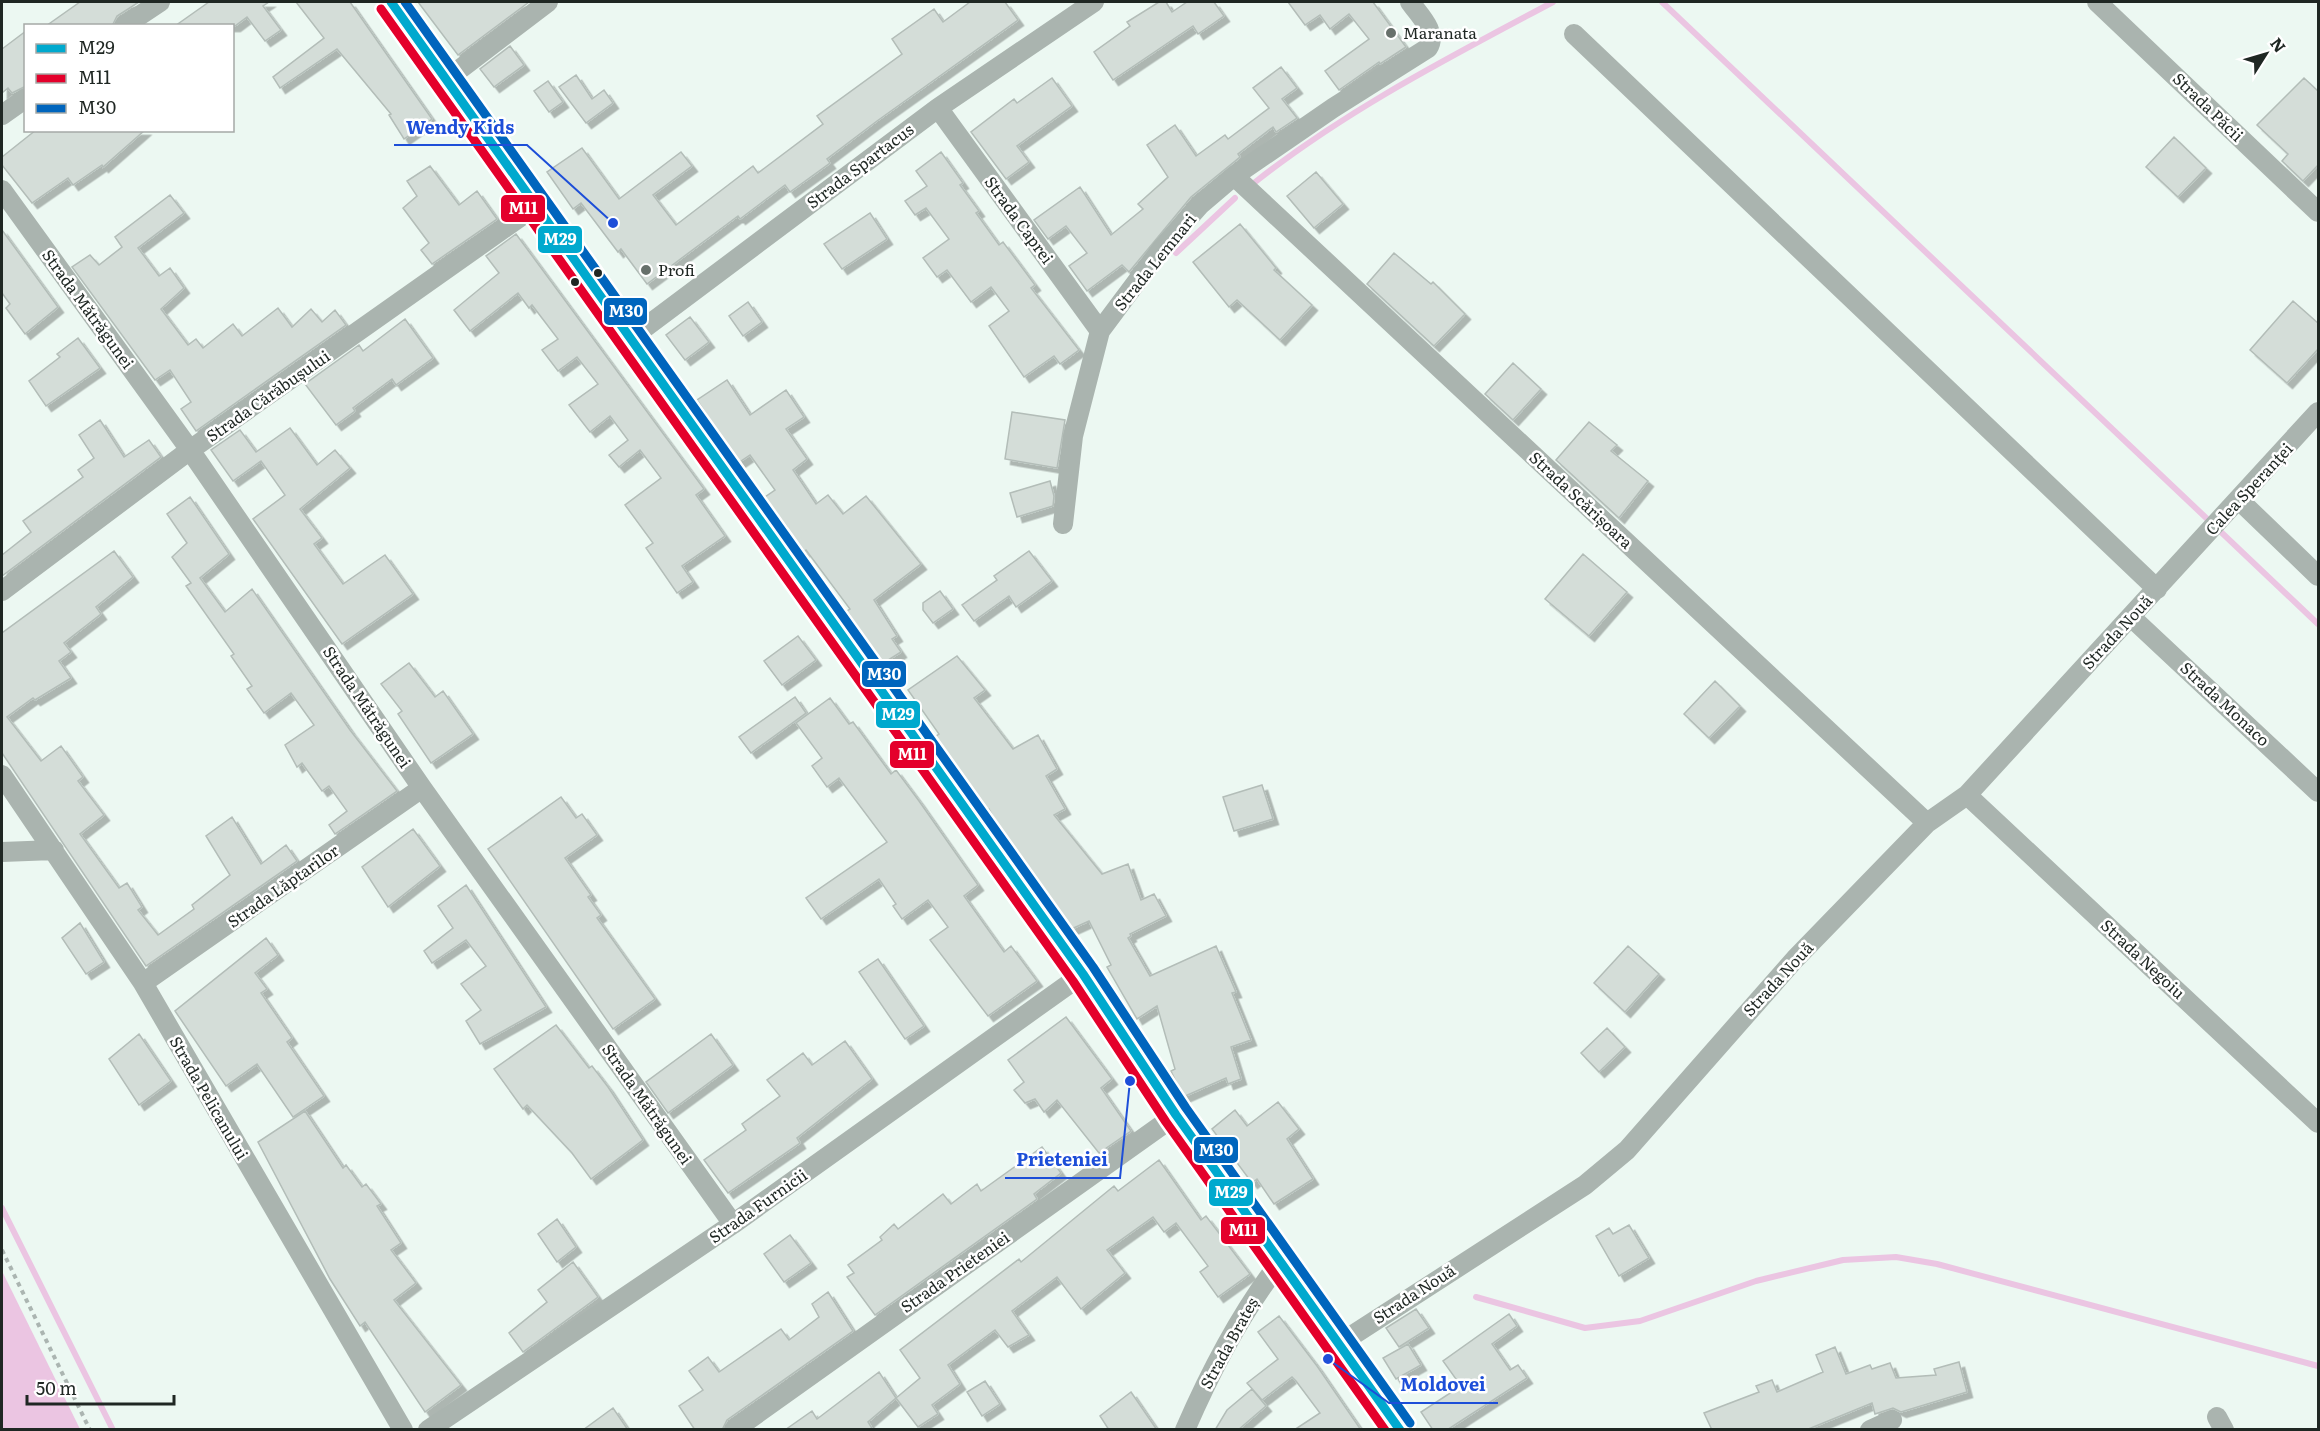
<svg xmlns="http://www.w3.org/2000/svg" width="2320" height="1431" font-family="Literata,serif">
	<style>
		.water { fill: #ebc5e2 }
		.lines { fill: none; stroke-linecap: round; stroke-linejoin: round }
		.stream { stroke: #ebc5e2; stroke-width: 6 }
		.building { fill: #d4ddd8; stroke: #b3bdb8; stroke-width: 1.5; filter: url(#shadow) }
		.path { stroke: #abb5b1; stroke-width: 4; stroke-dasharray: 4.5 4.5; stroke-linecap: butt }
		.minor { stroke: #aab4af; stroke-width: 20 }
		.bus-1-casing { stroke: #fff; stroke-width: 14 }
		.bus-2-casing { stroke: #fff; stroke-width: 14 }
		.bus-3-casing { stroke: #fff; stroke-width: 14 }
		.bus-1 { stroke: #00a9ce; stroke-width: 9 }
		.bus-2 { stroke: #e4002b; stroke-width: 9 }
		.bus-3 { stroke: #0065bd; stroke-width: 9 }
		.poi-dot { fill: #67706b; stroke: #fff; stroke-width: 2 }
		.bus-dot { fill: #1f2723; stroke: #fff; stroke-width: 2 }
		.labels { text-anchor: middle; stroke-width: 5; stroke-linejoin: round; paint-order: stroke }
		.poi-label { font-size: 16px; fill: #1f2723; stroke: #fff; text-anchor: start }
		.street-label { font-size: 16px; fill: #1f2723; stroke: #fff }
		.leader { fill: none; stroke: #1d4ed8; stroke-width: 2 }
		.callout-dot { fill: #1d4ed8; stroke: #fff; stroke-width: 2 }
		.callout-label { font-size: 18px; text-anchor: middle; font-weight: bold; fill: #1d4ed8; stroke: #fff; stroke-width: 5; stroke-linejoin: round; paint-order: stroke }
		.line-badge { stroke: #fff; stroke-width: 2 }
		.badge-label { font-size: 16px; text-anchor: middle; font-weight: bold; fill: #fff }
	</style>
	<defs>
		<filter id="shadow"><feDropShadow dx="5.5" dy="5.5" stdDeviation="0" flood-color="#0004"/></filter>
	</defs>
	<rect width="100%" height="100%" fill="#ecf8f2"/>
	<path class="water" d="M2 1271 80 1429H2Z"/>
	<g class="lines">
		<path class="stream" d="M1662 2 2318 624
			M1254 183C1346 110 1450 57 1553 2
			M1176 253 1235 198
			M2 1208 113 1430
			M1476 1297 1585 1328 1640 1321 1756 1281 1843 1260 1896 1257 1937 1264 2318 1366"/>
	</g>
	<path class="building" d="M80 2H139L117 16 112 26H46Z
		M209 2H269L263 6 281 30 265 41 247 17 235 26H175Z
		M296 2H350L432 119 404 139 389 115 391 114 337 49 280 88 273 77 324 38Z
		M418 2H529L458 55Z
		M970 2H1005L1018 20 877 121 827 159 830 163 790 192 785 185 740 219 738 216 647 284 621 249 618 252 581 203 573 209 547 172 582 148 619 199 681 152 692 166 653 195 676 225 753 166 758 173 823 124 817 116 902 54 892 39 934 9 943 22Z
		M1159 2H1166L1172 12 1187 2H1214L1224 16 1198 34 1193 26 1113 80 1094 52 1130 26 1127 22Z
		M1288 2H1373L1406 47 1380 64 1379 62 1339 90 1325 71 1369 39 1349 14 1330 29 1320 15 1305 25Z
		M26 31V86L12 93 8 88 2 93V49Z
		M510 46 524 65 494 87 480 69Z
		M1281 67 1297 88 1282 99 1297 118 1276 132 1273 127 1238 154 1240 157 1191 197 1129 272 1122 265 1087 291 1069 266 1087 253 1066 226 1048 239 1034 220 1080 187 1111 235 1143 209 1138 204 1168 177 1147 145 1175 125 1196 156 1225 135 1228 139 1269 108 1253 88Z
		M576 75 592 99 604 90 613 103 586 123 559 87Z
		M1052 78 1072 106 1017 146 1029 162 1006 179 971 132 1014 99 1017 103Z
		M2304 78 2319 92V164L2303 181 2282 161 2288 154 2257 125Z
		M548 81 563 102 549 112 534 91Z
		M36 130H145L103 167 102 165 73 185 68 178 32 203 2 165V157Z
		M2174 137 2206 168 2178 197 2146 167Z
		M941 152 963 183 960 185 979 211 976 213 999 245 1003 242 1035 285 1031 288 1079 350 1060 364 1054 356 1024 377 989 326 1009 311 991 287 971 302 947 270 937 277 923 258 949 239 926 208 915 215 905 201 927 186 916 171Z
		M430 166 459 205 477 191 497 219 432 264 421 250 429 243 403 208 417 196 407 181Z
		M1316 172 1343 204 1314 228 1287 196Z
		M170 195 184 213 138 248 159 276 170 268 184 288 161 309 188 345 196 339 203 348 233 324 242 336 278 308 292 327 311 309 322 322 335 310 346 325 196 431 181 409 191 402 170 370 155 380 72 267 90 255 99 265 122 247 115 237Z
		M870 213 887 239 842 269 824 244Z
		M1240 224 1276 268 1274 270 1312 305 1280 340 1237 300 1229 307 1193 262Z
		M2 230 58 307 25 334 6 308 10 304 2 293Z
		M516 234 704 489 696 495 725 536 682 566 693 582 677 593 646 548 653 543 625 505 661 478 640 450 619 467 609 455 628 440 610 416 590 432 569 405 598 384 577 357 558 371 542 350 558 339 532 305 529 308 518 293 470 331 454 310 499 273 486 256Z
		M1394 253 1431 284 1433 282 1465 314 1434 346 1367 284Z
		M2293 301 2319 324V348L2287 383 2250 350Z
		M748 302 762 322 743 336 729 316Z
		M690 317 709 342 685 360 666 335Z
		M405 319 433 358 396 385 392 379 353 408 355 411 336 425 305 384 359 345 363 351Z
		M78 338 100 368 46 406 29 381 60 357 57 354Z
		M1513 363 1541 389 1513 420 1485 394Z
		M727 380 750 415 786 390 804 417 786 429 807 459 793 470 816 504 828 495 843 514 866 496 921 564 874 600 897 636 892 639 901 652 882 664 847 611 850 609 806 550 802 553 784 529 787 527 765 497 775 490 750 455 738 463 697 400Z
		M1012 412 1065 420 1057 468 1005 459Z
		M100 420 124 457 149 440 161 457 2 576V555L31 532 23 521 83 477 78 470 94 458 79 435Z
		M1589 422 1617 445 1611 451 1648 481 1619 518 1556 460Z
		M290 428 317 465 335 450 350 468 300 509 322 538 314 544 343 584 385 555 413 594 342 644 253 519 285 495 261 461 233 481 211 450 240 430 256 452Z
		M1050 481 1054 496 1053 506 1017 517 1010 493Z
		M190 497 229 554 200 578 225 612 252 589 350 730 397 791 335 834 329 825 347 811 329 786 322 791 302 763 297 767 285 745 314 725 291 693 264 713 247 689 252 686 231 656 234 654 186 586 191 583 172 557 187 543 167 514Z
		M114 551 133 577 96 607 101 614 64 643 71 652 59 661 71 678 35 700 33 698 7 717 41 761 61 746 83 777 78 781 104 815 80 834 119 888 127 883 142 907 138 910 158 935 194 909 192 905 230 875 206 836 232 817 261 864 286 845 297 861 146 966 2 753V633Z
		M1029 551 1052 581 1016 607 1009 596 974 621 962 605 997 580 994 576Z
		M1583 554 1627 592 1589 636 1545 599Z
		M940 591 953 609 933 623 923 610V603Z
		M798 636 816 660 782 685 764 661Z
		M957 656 985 690 974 698 1013 749 1038 735 1057 769 1046 776 1065 809 1054 815 1102 874 1128 864 1141 900 1154 894 1166 916 1130 934 1131 936 1128 938 1150 976 1216 946 1236 992 1232 993 1251 1040 1231 1047 1241 1079 1228 1084 1226 1078 1183 1097 1171 1071 1175 1069 1157 1006 1137 1019 1107 967 1111 965 1089 921 1067 931 1051 899 1012 852 989 809 983 813 956 774 932 739 939 734 908 690Z
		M409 663 435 697 443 691 473 734 431 763 398 714 402 711 381 684Z
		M1715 681 1740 706 1709 738 1684 714Z
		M795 697 806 713 751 753 739 737Z
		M830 698 849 724 853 722 891 774 896 770 919 801 978 885 964 896 1004 952 1011 946 1037 981 988 1016 930 940 948 927 928 900 902 919 893 906 896 904 879 879 821 919 806 898 887 842 839 778 827 787 812 766 822 758 796 723Z
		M1262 785 1273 819 1234 831 1223 797Z
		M561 797 576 818 582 814 597 835 565 858 591 895 588 897 601 915 597 918 655 999 613 1029 488 849Z
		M413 829 440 866 388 907 362 867Z
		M466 885 546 1007 480 1044 466 1021 481 1010 461 984 486 966 466 940 432 963 424 951 453 928 438 906Z
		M80 923 104 962 86 974 62 938Z
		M266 938 278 955 255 973 267 989 261 993 292 1038 287 1042 324 1096 293 1117 257 1064 226 1086 175 1011Z
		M1628 946 1659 974 1625 1012 1594 983Z
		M878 959 924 1026 905 1039 859 972Z
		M1066 1017 1112 1079 1101 1088 1131 1131 1099 1153 1057 1100 1044 1112 1035 1099 1025 1103 1014 1090 1024 1082 1008 1060Z
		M556 1025 589 1068 592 1066 608 1087 643 1140 591 1179 572 1153 527 1105 523 1109 494 1069Z
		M1607 1028 1625 1047 1599 1072 1581 1053Z
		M139 1034 171 1081 139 1105 109 1059Z
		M711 1034 733 1065 668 1113 646 1082Z
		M845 1041 872 1079 797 1138 800 1143 728 1193 704 1160 746 1130 742 1124 780 1096 767 1080 803 1053 812 1065Z
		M1278 1102 1299 1129 1287 1139 1313 1179 1274 1204 1257 1179 1252 1183 1212 1129 1235 1110 1247 1126Z
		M305 1111 343 1168 346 1165 362 1187 366 1184 381 1204 377 1206 401 1243 391 1250 416 1283 394 1300 461 1385 425 1412 365 1322 360 1326 330 1279 258 1142Z
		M1042 1147 1061 1173 1034 1194 1037 1199 875 1315 847 1277 854 1273 848 1265 882 1240 880 1237 894 1224 898 1229 943 1194 951 1204 977 1184 981 1191Z
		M1159 1160 1201 1220 1206 1216 1250 1274 1218 1297 1200 1272 1208 1266 1176 1223 1164 1232 1153 1217 1107 1250 1125 1273 1081 1309 1057 1277 1012 1311 1029 1335 1008 1347 995 1330 948 1365 960 1384 932 1405 938 1414 918 1427 896 1398 920 1378 900 1350 1019 1259 1021 1262 1114 1186 1118 1191Z
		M557 1219 576 1247 557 1262 538 1234Z
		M1629 1225 1649 1258 1619 1276 1596 1236 1609 1228 1613 1234Z
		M790 1235 811 1263 784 1282 764 1254Z
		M573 1262 598 1297 523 1352 509 1333 547 1302 538 1290Z
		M828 1292 853 1331 727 1420 722 1430H695L679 1406 703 1390 689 1371 708 1357 719 1372 781 1329 789 1340 819 1317 812 1304Z
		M1416 1309 1429 1328 1399 1347 1386 1328Z
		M1509 1314 1517 1326 1492 1344 1510 1370 1518 1365 1527 1378 1447 1430H1433L1421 1412 1461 1386 1443 1361Z
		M1279 1316 1317 1366 1361 1430H1294L1320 1413 1296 1381 1292 1377 1262 1400 1247 1383 1278 1359 1258 1332Z
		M1408 1344 1421 1365 1396 1379 1383 1358Z
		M1835 1347 1846 1374 1870 1365 1872 1369 1890 1363 1896 1378 1936 1375 1934 1369 1959 1362 1967 1392 1901 1412 1893 1408 1875 1414 1872 1403 1806 1430H1712L1704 1413 1759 1392 1756 1386 1772 1380 1777 1392 1823 1372 1816 1355Z
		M879 1372 896 1398 868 1422 873 1430H785L812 1411 817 1419Z
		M985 1381 1000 1404 982 1416 967 1392Z
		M1252 1389 1266 1406 1238 1430H1215L1227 1410Z
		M1131 1392 1157 1430H1109L1100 1416Z
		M613 1408 628 1430H583Z"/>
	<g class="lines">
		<path class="path" d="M2 1250 90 1430"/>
		<path class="minor" d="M391 2 1083 974 1176 1115 1400 1430
			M2097 2 2318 212
			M124 26 160 2
			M1574 34 2157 589
			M447 79 548 2
			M938 108 1100 331
			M2 115 26 98
			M1234 176 1927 823
			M2 190 190 450 422 788 733 1224
			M631 338 938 108 1094 2
			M2239 500 2318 576
			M1063 524 1073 436 1100 331 1162 248 1200 205 1234 176 1333 108 1428 48C1438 32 1419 15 1410 2
			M2 591 190 450 537 205
			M2131 617 2318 792
			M2 775 143 983 403 1430
			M1967 795 2318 1123
			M2 852 54 850
			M143 983 422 788
			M1339 1344 1585 1185 1627 1150 1795 959 1927 823 1967 795 2318 412
			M2217 1417 2224 1430
			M428 1430 733 1224 1083 974
			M734 1430 1176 1115
			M1185 1430C1211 1370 1241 1312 1281 1261
			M1870 1430 1892 1420"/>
		<defs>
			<path id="bus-1" d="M391 2 1083 974 1176 1115 1400 1430"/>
			<path id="bus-2" d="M381 9 1073 981 1166 1122 1385 1430"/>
			<path id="bus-3" d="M405 2 1093 967 1186 1108 1410 1423"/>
		</defs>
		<use href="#bus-1" class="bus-1-casing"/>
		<use href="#bus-2" class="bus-2-casing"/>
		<use href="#bus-3" class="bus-3-casing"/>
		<use href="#bus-1" class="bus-1"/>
		<use href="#bus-2" class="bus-2"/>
		<use href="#bus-3" class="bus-3"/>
	</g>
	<g class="poi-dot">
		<circle cx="1391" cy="33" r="6"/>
		<circle cx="646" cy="270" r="6"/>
	</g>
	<g class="bus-dot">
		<circle cx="598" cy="273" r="5"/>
		<circle cx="575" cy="282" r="5"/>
	</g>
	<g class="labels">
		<g class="poi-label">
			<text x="1403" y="39">Maranata</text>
			<text x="658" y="276">Profi</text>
		</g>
		<g class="street-label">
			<text transform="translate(2208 107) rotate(44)" y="6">Strada Păcii</text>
			<text transform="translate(860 166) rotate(-37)" y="6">Strada Spartacus</text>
			<text transform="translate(1019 220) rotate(54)" y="6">Strada Caprei</text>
			<text transform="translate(1155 262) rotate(-51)" y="6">Strada Lemnari</text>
			<text transform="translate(88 309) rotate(54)" y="6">Strada Mătrăgunei</text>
			<text transform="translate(268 396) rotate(-35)" y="6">Strada Cărăbușului</text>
			<text transform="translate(2249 489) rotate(-47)" y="6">Calea Speranței</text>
			<text transform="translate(1581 500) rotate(43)" y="6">Strada Scărișoara</text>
			<text transform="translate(2117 632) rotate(-47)" y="6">Strada Nouă</text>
			<text transform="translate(2225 704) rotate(43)" y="6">Strada Monaco</text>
			<text transform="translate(367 707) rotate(56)" y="6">Strada Mătrăgunei</text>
			<text transform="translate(283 886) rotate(-35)" y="6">Strada Lăptarilor</text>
			<text transform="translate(2143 959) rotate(43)" y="6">Strada Negoiu</text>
			<text transform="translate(1778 979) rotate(-47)" y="6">Strada Nouă</text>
			<text transform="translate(209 1098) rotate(60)" y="6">Strada Pelicanului</text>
			<text transform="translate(647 1104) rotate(55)" y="6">Strada Mătrăgunei</text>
			<text transform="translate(758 1206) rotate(-35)" y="6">Strada Furnicii</text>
			<text transform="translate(955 1272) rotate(-35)" y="6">Strada Prieteniei</text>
			<text transform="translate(1414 1294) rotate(-33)" y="6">Strada Nouă</text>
			<text transform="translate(1229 1343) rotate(-61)" y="6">Strada Brateș</text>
		</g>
	</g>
	<path class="leader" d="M613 223L527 145H394M1130 1081L1120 1178H1005M1328 1359L1389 1403H1498"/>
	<g class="callout-dot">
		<circle cx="613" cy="223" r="6"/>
		<circle cx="1130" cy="1081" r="6"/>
		<circle cx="1328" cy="1359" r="6"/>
	</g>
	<g class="callout-label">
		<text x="460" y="134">Wendy Kids</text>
		<text x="1062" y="1166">Prieteniei</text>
		<text x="1443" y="1391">Moldovei</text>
	</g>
	<g class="line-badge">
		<rect x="500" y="194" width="46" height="29" rx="6" fill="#e4002b"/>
		<rect x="537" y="225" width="46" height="29" rx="6" fill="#00a9ce"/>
		<rect x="603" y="297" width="45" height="29" rx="6" fill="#0065bd"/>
		<rect x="861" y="660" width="46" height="28" rx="6" fill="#0065bd"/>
		<rect x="875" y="700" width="46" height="29" rx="6" fill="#00a9ce"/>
		<rect x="889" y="740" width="46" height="29" rx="6" fill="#e4002b"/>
		<rect x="1193" y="1136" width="46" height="28" rx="6" fill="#0065bd"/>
		<rect x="1208" y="1178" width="46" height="29" rx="6" fill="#00a9ce"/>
		<rect x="1220" y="1216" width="46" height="29" rx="6" fill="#e4002b"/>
	</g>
	<g class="badge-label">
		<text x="523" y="214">M11</text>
		<text x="560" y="245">M29</text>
		<text x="626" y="317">M30</text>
		<text x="884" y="680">M30</text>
		<text x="898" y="720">M29</text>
		<text x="912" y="760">M11</text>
		<text x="1216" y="1156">M30</text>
		<text x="1231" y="1198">M29</text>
		<text x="1243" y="1236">M11</text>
	</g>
	<rect width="2320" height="1431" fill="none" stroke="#1f2723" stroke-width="6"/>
	<rect x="24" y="24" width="210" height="108" fill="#ffffff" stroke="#a5a9a7" stroke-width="1.5"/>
	<rect x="36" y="44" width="30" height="9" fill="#00a9ce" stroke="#a5a9a7" stroke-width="1.5"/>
	<text x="78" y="54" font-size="18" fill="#1f2723">M29</text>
	<rect x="36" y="74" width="30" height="9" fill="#e4002b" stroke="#a5a9a7" stroke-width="1.5"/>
	<text x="78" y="84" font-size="18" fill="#1f2723">M11</text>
	<rect x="36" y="104" width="30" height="9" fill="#0065bd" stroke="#a5a9a7" stroke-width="1.5"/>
	<text x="78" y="114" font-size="18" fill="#1f2723">M30</text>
	<g transform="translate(2266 54) rotate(53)" stroke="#ffffff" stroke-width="4.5" paint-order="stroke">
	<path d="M0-4.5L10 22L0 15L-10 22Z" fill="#1f2723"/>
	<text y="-9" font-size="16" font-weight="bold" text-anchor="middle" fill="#1f2723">N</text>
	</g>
	<path d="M27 1395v9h147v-9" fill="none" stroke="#1f2723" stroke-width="3"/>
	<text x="36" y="1395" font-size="18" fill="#1f2723" stroke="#ffffff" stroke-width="4.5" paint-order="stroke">50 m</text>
</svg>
